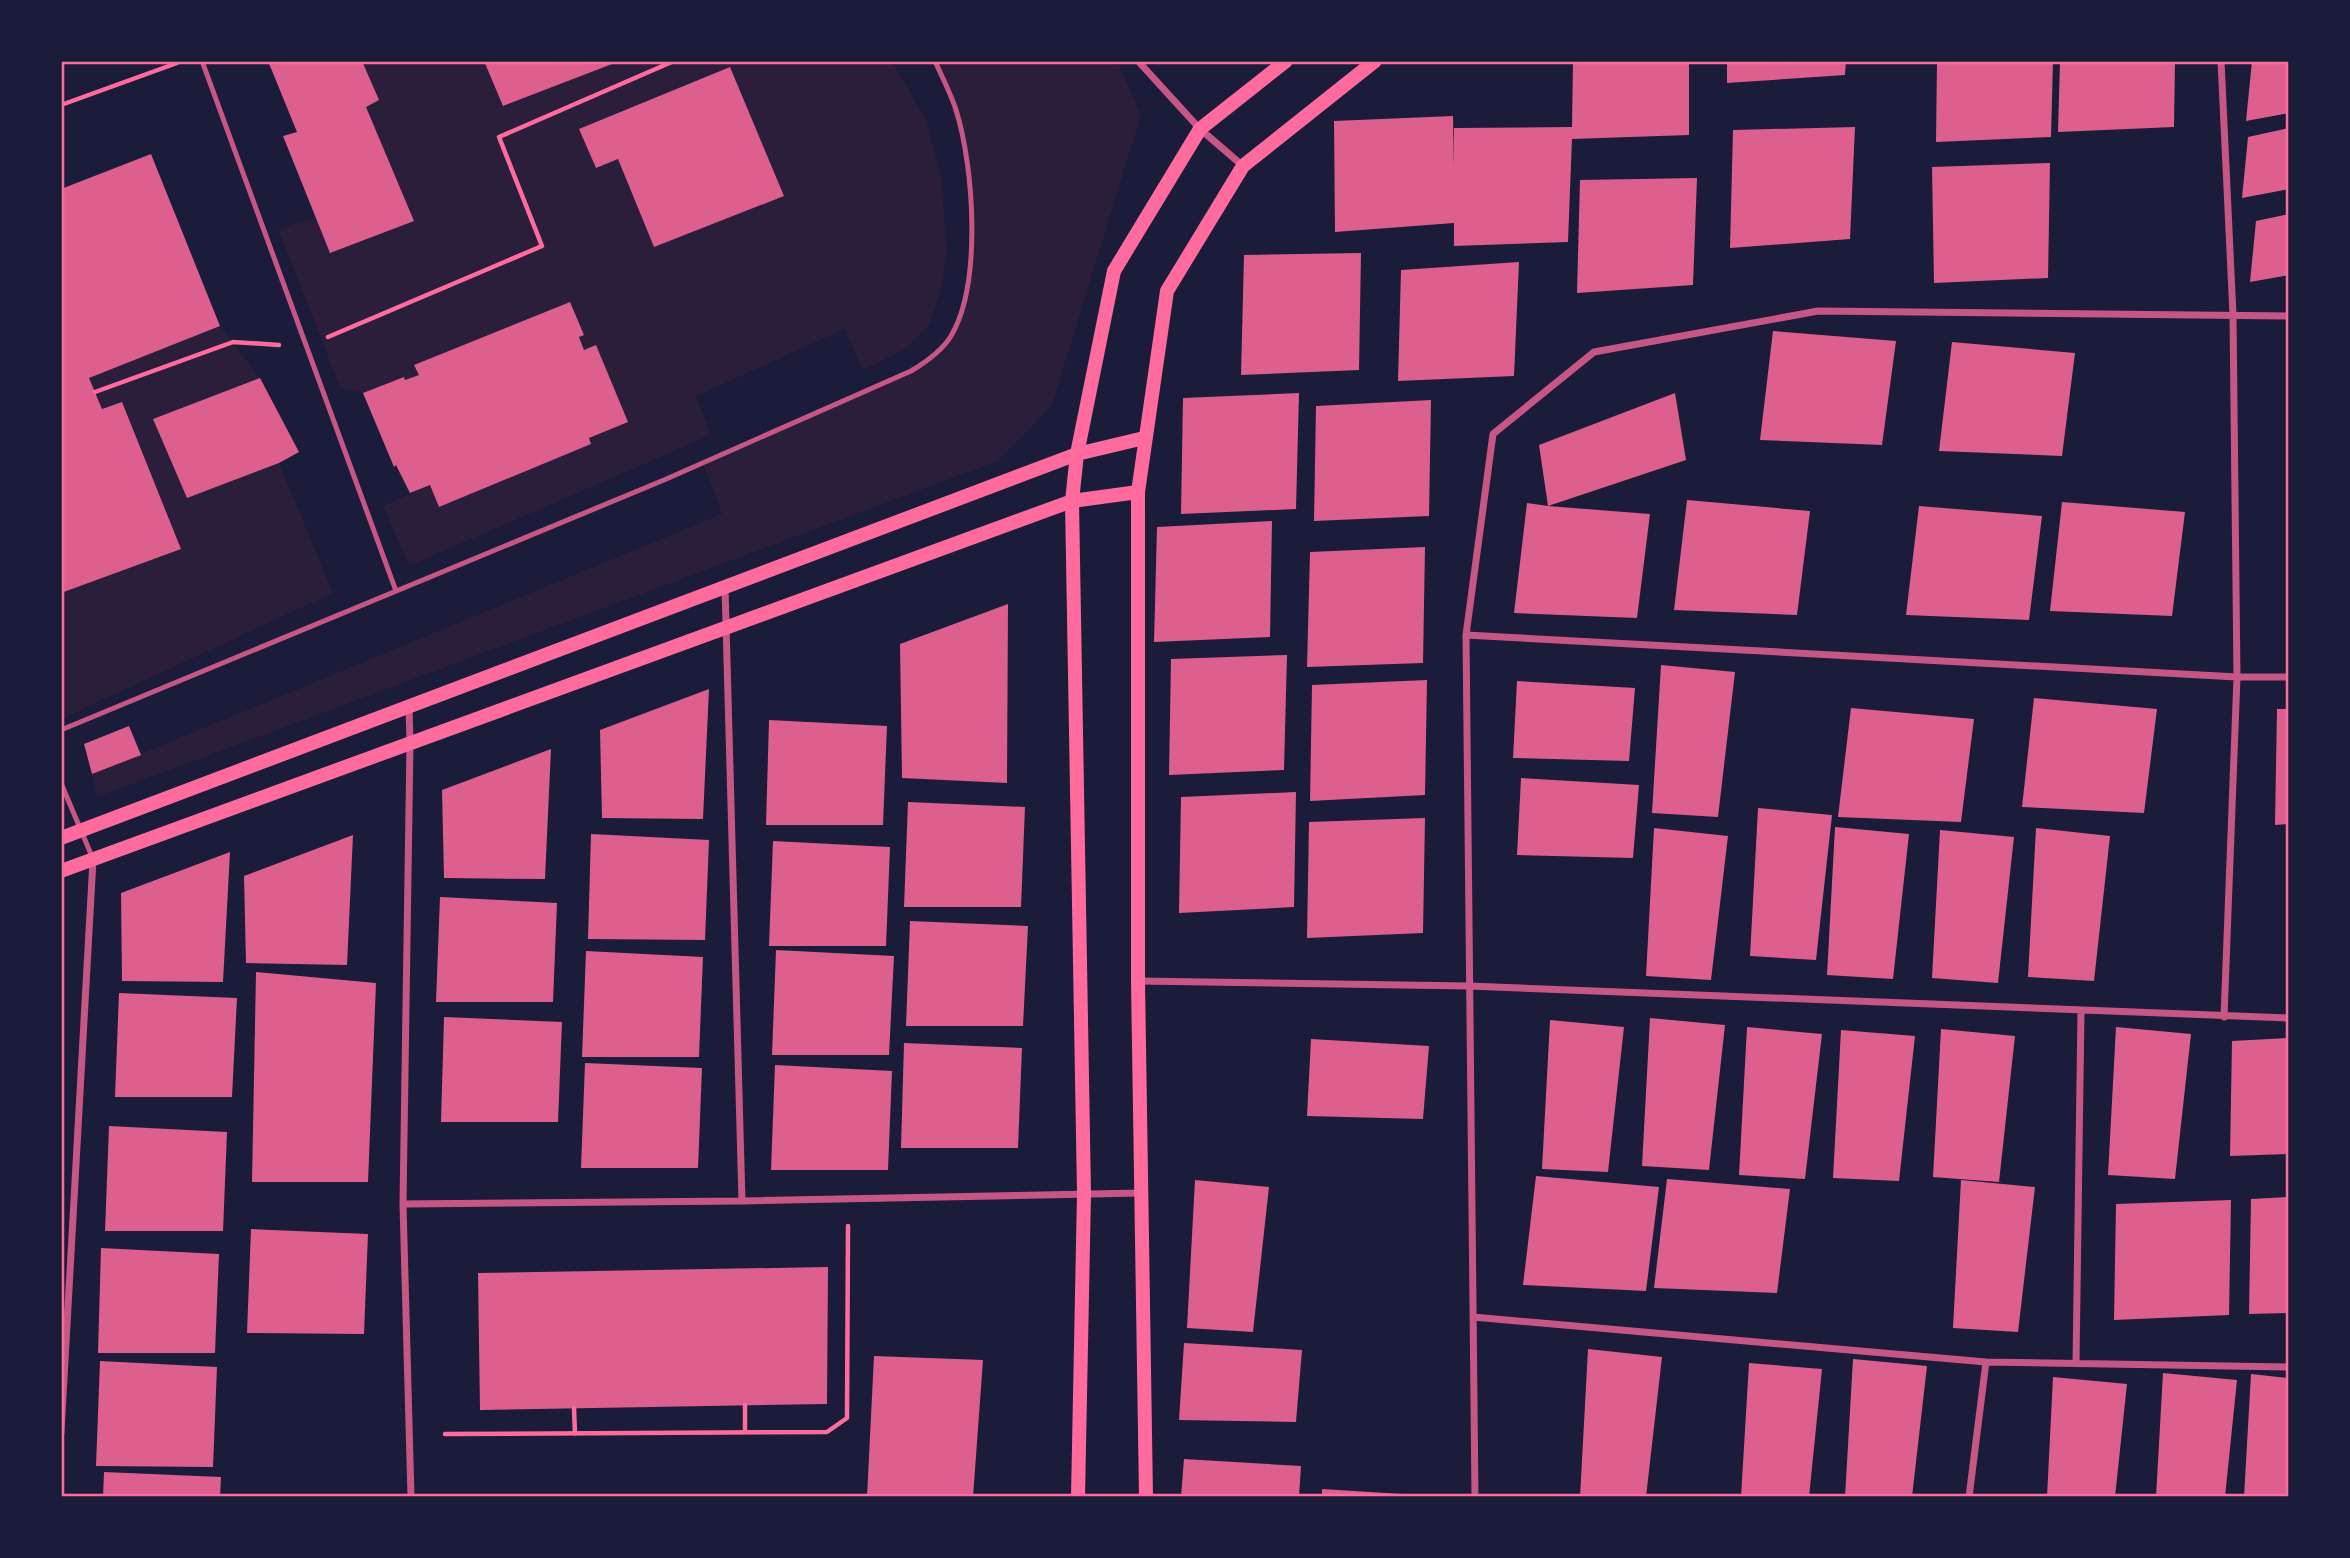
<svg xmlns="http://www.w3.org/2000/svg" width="2350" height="1558" font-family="Spectral,serif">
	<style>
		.green { fill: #2a1e3b; fill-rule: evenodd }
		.building { fill: #dd5f8e }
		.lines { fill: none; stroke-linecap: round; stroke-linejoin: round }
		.path { stroke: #ff6b9d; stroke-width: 4.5 }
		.service { stroke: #c65784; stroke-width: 5 }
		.minor { stroke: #c65784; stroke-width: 7 }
		.secondary { stroke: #ff6b9d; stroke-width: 14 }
		.neatline { fill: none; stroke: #ff6b9d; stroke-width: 2.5 }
	</style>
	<rect width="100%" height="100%" fill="#1b1b3a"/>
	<path class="green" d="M362 61H484L503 106 621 61H892L926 120 941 176 947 252 941 290 929 326 904 350 862 370 845 329 696 396 711 435 409 566 383 506 430 485 440 507 590 444 589 438 596 345 584 350 579 337 583 334 569 302 415 365 419 375 405 380 404 377 363 393 340 387 278 229 316 217 414 221 366 107ZM730 67 784 196 654 246 618 159 596 167 579 129Z
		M935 61H1117L1141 115 1052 405 998 461 97 797 92 774 722 514 703 462 911 371 949 339 966 295 971 238 970 172 956 110Z
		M220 326 260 378 153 419 187 498 279 463 333 593 61 719V593L181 548 122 402 102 409 89 378Z"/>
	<path class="building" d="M268 61H362L379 100 366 107 414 221 330 253 283 136 297 132Z
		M484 61H620L503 106Z
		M1573 61H1689V135L1572 139 1568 242 1454 246V223L1335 232 1334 121 1453 116 1454 167V128L1572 127Z
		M1727 61H1846L1845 75 1727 83Z
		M1937 61H2053L2051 137 1936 142Z
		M2060 61H2175L2174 127 2058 132Z
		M2252 61H2289V113L2246 121Z
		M730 67 784 196 654 247 618 159 596 168 579 129Z
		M1855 127 1850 239 1730 248 1733 130Z
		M2289 128V189L2242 198 2248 137Z
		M151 154 220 326 89 378 102 409 122 402 181 549 61 593V189Z
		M2050 163 2048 278 1934 283 1932 167Z
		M1697 178 1693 285 1577 293 1580 180Z
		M2289 214V275L2250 282 2256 221Z
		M1361 253 1359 370 1241 375 1244 255Z
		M1519 262 1514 376 1398 381 1401 270Z
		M570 302 584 335 579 337 584 350 596 345 628 422 589 438 591 444 439 507 430 485 410 493 396 465 394 467 363 393 404 377 405 380 419 375 414 365Z
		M1773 331 1896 341 1882 445 1760 440Z
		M1952 342 2075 353 2062 456 1939 451Z
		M260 378 299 452 279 463 187 498 153 419Z
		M1299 393 1296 509 1181 514 1183 398Z
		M1675 393 1686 460 1548 506 1650 514 1637 618 1514 613 1527 503 1548 506 1539 445Z
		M1431 400 1429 516 1314 521 1316 406Z
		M1687 500 1810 511 1797 615 1674 610Z
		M2062 502 2185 512 2172 616 2050 611Z
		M1919 506 2042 516 2029 620 1906 615Z
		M1272 521 1270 637 1154 642 1157 527Z
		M1425 547 1423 663 1307 667 1310 552Z
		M1008 604 1007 783 902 778 900 644Z
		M1287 655 1284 770 1169 775 1171 659Z
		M1661 665 1735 672 1718 817 1652 813Z
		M1427 680 1425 795 1310 801 1312 685Z
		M1517 681 1635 688 1629 761 1513 758Z
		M709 689 703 819 602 818 600 730Z
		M2034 698 2157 709 2144 813 2022 807Z
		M1851 708 1974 719 1961 822 1838 817Z
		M2277 709H2289V824L2275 825Z
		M769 720 887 726 883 825H766Z
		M129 726 141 755 92 774 84 744Z
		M551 749 545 879 444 878 442 790Z
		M1521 778 1639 785 1633 858 1517 855Z
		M1296 792 1294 907 1179 913 1181 797Z
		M908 802 1025 807 1021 907H904Z
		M1758 808 1832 815 1816 960 1750 956Z
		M1425 818 1423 933 1307 938 1309 822Z
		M1835 827 1909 834 1893 979 1827 975Z
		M1654 828 1728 836 1711 980 1646 976Z
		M2036 828 2110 836 2094 981 2028 977Z
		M1940 830 2014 837 1998 983 1932 978Z
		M591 834 709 840 705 940 588 939Z
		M353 835 347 965 246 963 244 876Z
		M773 841 890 847 886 946H769Z
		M230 852 223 982 122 981 121 893Z
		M440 897 557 903 553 1002H436Z
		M910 921 1028 926 1023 1026H906Z
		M776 950 894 956 889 1055H772Z
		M586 951 703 957 699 1057H582Z
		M256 972 376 983 368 1182H252Z
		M119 993 237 998 232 1097H115Z
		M444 1017 562 1022 558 1122H441Z
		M1650 1018 1725 1025 1709 1170 1642 1166Z
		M1550 1020 1624 1027 1608 1172 1542 1169Z
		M1747 1027 1822 1034 1805 1179 1739 1175Z
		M2116 1027 2191 1034 2175 1179 2108 1175Z
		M1941 1029 2015 1036 1999 1182 1933 1177Z
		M1841 1030 1915 1036 1899 1181 1833 1178Z
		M2289 1038V1154L2230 1156 2232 1041Z
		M1311 1039 1429 1046 1423 1119 1307 1116Z
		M904 1043 1022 1048 1018 1148H901Z
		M585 1063 702 1068 698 1168H581Z
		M775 1065 892 1071 888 1170H771Z
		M109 1126 227 1132 223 1231H105Z
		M1536 1176 1659 1187 1646 1291 1523 1285Z
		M1667 1179 1790 1189 1777 1293 1654 1288Z
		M1195 1180 1269 1187 1253 1332 1187 1328Z
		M1961 1180 2035 1187 2018 1332 1953 1328Z
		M2289 1197V1313L2249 1314 2251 1199Z
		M2231 1200 2229 1315 2114 1320 2116 1204Z
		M251 1229 368 1234 364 1334 247 1333Z
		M101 1248 219 1254 215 1353H98Z
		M828 1267 827 1404 480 1410 478 1273Z
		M1184 1343 1302 1350 1296 1422 1179 1420Z
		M1588 1349 1662 1357 1646 1497H1580Z
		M874 1356 983 1360 973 1497H867Z
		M1853 1359 1927 1366 1912 1497H1845Z
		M100 1361 217 1367 213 1467 96 1466Z
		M1749 1363 1822 1369 1809 1497H1741Z
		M2163 1373 2237 1380 2225 1497H2156Z
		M2251 1374 2289 1378V1497H2244Z
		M2053 1377 2127 1384 2115 1497H2047Z
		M1184 1459 1301 1466 1299 1497H1181Z
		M104 1472 221 1477 220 1497H103Z
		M1322 1489 1418 1495V1497H1322Z"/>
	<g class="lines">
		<path class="path" d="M61 105 177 63
			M328 337 542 246 499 137 674 61
			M95 392 233 342 279 345
			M574 1408 575 1434
			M745 1432V1405
			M445 1434 827 1432 847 1418 848 1226"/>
		<path class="service" d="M202 61 396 591
			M61 730 664 480 911 371C926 362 942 351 951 336 982 284 974 167 956 110 951 94 942 77 935 61
			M61 783 93 859"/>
		<path class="minor" d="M1138 61 1200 129 1243 166
			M2221 61 2233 315 2237 677 2224 1017
			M725 588 742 1201
			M1466 635 2237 677H2289
			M409 707 410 743 403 1204 411 1497
			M1139 981 1469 986 2289 1018
			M403 1204 742 1201 1141 1193
			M1473 1317 1986 1362 2289 1367
			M2076 1363 2081 1011
			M61 1432 93 860
			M1475 1497 1466 635 1493 434 1594 352 1818 311 2289 316
			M1969 1497 1986 1362"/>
		<path class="secondary" d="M61 838 1077 454 1144 438
			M61 871 1072 501 1138 492
			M1078 1497 1084 1193 1072 501 1077 454 1114 271 1200 129 1286 61
			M1146 1497 1138 981V492L1167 291 1243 166 1375 61"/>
	</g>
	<rect width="2350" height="1558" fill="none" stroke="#1b1b3a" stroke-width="126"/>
	<rect x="63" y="63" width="2224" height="1432" class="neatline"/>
</svg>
